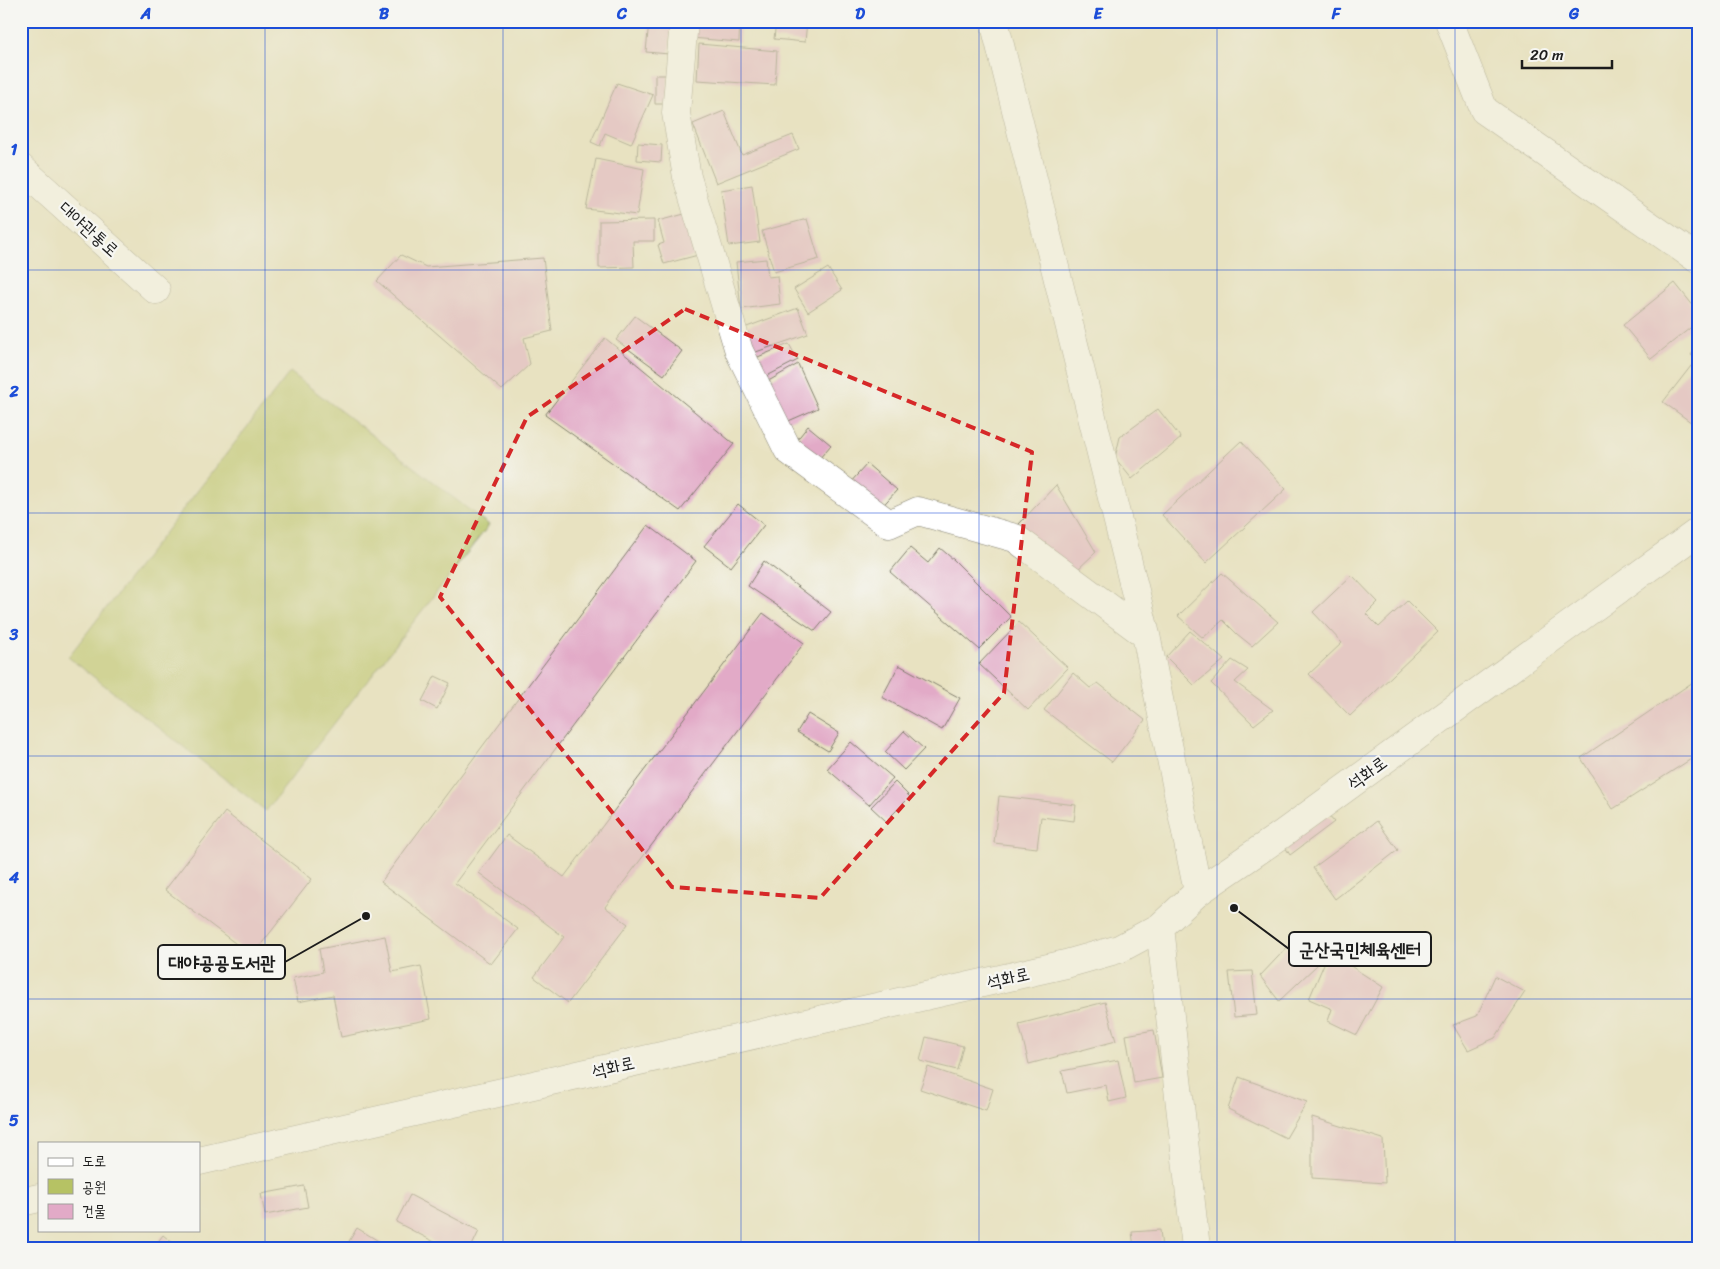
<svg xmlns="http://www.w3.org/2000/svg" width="1720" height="1269" font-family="Sriracha,'Poor Story',sans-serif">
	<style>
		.green { fill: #b6c264; stroke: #696f40 }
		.building { fill: #e2aac7 }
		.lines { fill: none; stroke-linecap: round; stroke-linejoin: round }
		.minor-casing { stroke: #827f6e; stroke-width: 29 }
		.tertiary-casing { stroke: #827f6e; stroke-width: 29 }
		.minor { stroke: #fff; stroke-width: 28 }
		.tertiary { stroke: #fff; stroke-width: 28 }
		.marked { fill: none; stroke: #d62828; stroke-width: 4; stroke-dasharray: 10 6; stroke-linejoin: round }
		.grid { fill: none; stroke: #1d4ed8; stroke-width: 1; stroke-opacity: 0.55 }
		.labels { text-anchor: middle; stroke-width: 4.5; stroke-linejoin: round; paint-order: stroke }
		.street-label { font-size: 18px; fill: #1c1c1c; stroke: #f6f6f2 }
		.leader { fill: none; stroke: #1c1c1c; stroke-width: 2 }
		.callout-dot { fill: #1c1c1c; stroke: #f6f6f2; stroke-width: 2 }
		.callout { fill: #f6f6f2; stroke: #1c1c1c; stroke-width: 2 }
		.callout-label { font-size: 19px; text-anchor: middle; font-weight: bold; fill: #1c1c1c }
		.neatline { fill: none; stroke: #1d4ed8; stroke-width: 2 }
		.grid-label { font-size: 16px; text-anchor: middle; font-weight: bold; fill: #1d4ed8 }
	</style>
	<rect width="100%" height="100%" fill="#f6f6f2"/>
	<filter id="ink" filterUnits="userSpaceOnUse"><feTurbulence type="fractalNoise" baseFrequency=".02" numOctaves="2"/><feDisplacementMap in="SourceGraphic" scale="10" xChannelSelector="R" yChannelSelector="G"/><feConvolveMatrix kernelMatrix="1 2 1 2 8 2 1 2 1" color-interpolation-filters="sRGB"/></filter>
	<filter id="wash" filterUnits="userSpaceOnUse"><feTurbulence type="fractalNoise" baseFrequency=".0096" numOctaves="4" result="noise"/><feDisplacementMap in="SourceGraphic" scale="20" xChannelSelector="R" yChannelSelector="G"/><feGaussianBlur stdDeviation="1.12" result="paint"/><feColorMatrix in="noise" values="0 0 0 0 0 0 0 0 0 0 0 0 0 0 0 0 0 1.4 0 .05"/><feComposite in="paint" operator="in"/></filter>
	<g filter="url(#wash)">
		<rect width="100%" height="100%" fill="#e8e2c1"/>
		<path class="green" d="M290 372 489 525 266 811 68 657Z"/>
		<g id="blocks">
			<path class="building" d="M649 21H672L669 54 646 52Z
				M693 21H740L739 42 691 38Z
				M776 21H807L805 42 774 39Z
				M699 44 777 51 775 85 697 80Z
				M655 75H668V104H655Z
				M617 83 653 95 631 144 605 133 600 146 591 142Z
				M724 111 742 155 793 135 799 149 716 183 693 124Z
				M638 143 662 145 661 162 637 160Z
				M596 159 644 169 637 215 586 209Z
				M752 185 760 242 729 246 721 190Z
				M692 212 702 254 664 264 658 245 664 243 658 221Z
				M807 219 819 259 774 272 762 231Z
				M654 220V241H633L634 267 599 268V221Z
				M401 255 426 267 543 258 552 331 524 338 530 364 502 390 377 281Z
				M766 259 768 277 777 276 780 304 741 309 736 262Z
				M828 268 842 290 808 312 794 289Z
				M1675 283 1699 313V321L1651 359 1623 325Z
				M798 308 808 334 753 353 744 328Z
				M635 316 682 351 664 375 616 340Z
				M605 338 734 444 680 511 545 415Z
				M789 344 798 360 763 378 753 359Z
				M1699 344V362L1691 355Z
				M798 364 818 408 784 423 765 383Z
				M1691 366 1699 372V428L1663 402Z
				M1158 409 1181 438 1132 479 1115 458 1120 437Z
				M808 426 831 445 819 459 796 441Z
				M1241 441 1286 489 1206 563 1162 515Z
				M867 464 897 490 878 511 848 485Z
				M1056 485 1096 552 1075 572 1018 525Z
				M738 504 764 525 731 567 704 546Z
				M648 525 696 561 455 883 518 929 491 964 381 882Z
				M910 548 928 563 940 548 954 560 1011 617 979 649 890 572Z
				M764 561 831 612 815 631 748 586Z
				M1222 573 1278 622 1252 646 1237 634 1223 620 1203 638 1178 616Z
				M1352 575 1378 602 1366 614 1379 627 1407 601 1438 632 1350 716 1309 674 1342 643 1313 612Z
				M763 613 804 643 605 907 628 924 568 1003 534 977 564 937 479 873 507 835 564 877Z
				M1019 622 1068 668 1028 710 979 664Z
				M1190 631 1224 660 1194 685 1166 657Z
				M1232 660 1248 670 1235 682 1273 710 1254 725 1211 683Z
				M899 665 960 698 942 730 882 697Z
				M1073 673 1090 688 1098 683 1145 720 1112 762 1044 710Z
				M435 676 450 683 437 709 422 701Z
				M1699 678V754L1613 809 1581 758Z
				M808 714 839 733 828 751 797 732Z
				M904 731 924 749 904 770 885 752Z
				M851 742 893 778 869 805 827 769Z
				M895 782 910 797 886 821 871 807Z
				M999 796 1076 805 1074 821 1041 817 1037 848 994 843Z
				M225 812 312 879 252 956 165 890Z
				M1328 815 1334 822 1290 855 1284 845Z
				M1377 821 1398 850 1335 899 1313 868Z
				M385 936 392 972 421 966 431 1019 341 1037 333 995 298 1002 293 978 323 972 319 949Z
				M1294 940 1318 964 1279 1001 1260 976Z
				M1329 952 1383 987 1357 1035 1328 1021 1332 1009 1309 999Z
				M1252 971 1257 1015 1234 1017 1229 972Z
				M1495 976 1525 992 1495 1038 1468 1050 1453 1025 1477 1016Z
				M1105 1002 1116 1041 1029 1064 1019 1024Z
				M1154 1030 1162 1078 1134 1083 1126 1035Z
				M926 1037 963 1046 957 1070 920 1061Z
				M1118 1060 1126 1098 1109 1102 1106 1085 1067 1093 1062 1071Z
				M928 1067 993 1089 986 1111 920 1089Z
				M1239 1077 1307 1102 1286 1138 1228 1109Z
				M1312 1117 1383 1139 1385 1183 1312 1178Z
				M304 1186 308 1207 265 1215 261 1194Z
				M410 1195 479 1231 471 1248H446L396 1222Z
				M357 1228 390 1248H345Z
				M1160 1230 1162 1248H1134L1132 1232Z
				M163 1235 179 1248H153Z"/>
		</g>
	</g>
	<g filter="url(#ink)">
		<use href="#blocks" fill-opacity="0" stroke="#827f6e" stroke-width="1"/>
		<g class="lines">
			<defs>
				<path id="minor" d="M684 21 676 113 687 177 739 351 788 450 889 524 918 511 1015 538 1146 635
					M994 21 1146 635 1198 892
					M1449 21 1484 110 1699 260
					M21 168 156 290"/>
				<path id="tertiary" d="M1160 927 1196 1248
					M199 1161 1066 964 1119 949 1160 927 1198 892 1281 835 1699 531
					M21 1202 39 1198"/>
			</defs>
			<use href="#minor" class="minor-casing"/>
			<use href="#tertiary" class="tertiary-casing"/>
			<use href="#minor" class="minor"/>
			<use href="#tertiary" class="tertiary"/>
		</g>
	</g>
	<path d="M0 0H1720V1269H0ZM685 309 1032 452 1004 693 820 898 672 887 440 597 527 417Z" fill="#e8e2c1" fill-opacity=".55" fill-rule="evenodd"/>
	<path class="marked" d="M685 309 1032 452 1004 693 820 898 672 887 440 597 527 417Z"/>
	<path class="grid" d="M265 21V1248M503 21V1248M741 21V1248M979 21V1248M1217 21V1248M1455 21V1248M21 270H1699M21 513H1699M21 756H1699M21 999H1699"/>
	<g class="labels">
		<g class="street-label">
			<text transform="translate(89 229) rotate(42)" y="6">대야관통로</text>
			<text transform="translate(1367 773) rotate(-36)" y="6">석화로</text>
			<text transform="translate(1008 978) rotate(-13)" y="6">석화로</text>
			<text transform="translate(613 1067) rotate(-13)" y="6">석화로</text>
		</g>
	</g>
	<path class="leader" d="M1234 908L1289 949M366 916L285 962"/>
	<g class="callout-dot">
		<circle cx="1234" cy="908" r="5"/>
		<circle cx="366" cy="916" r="5"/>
	</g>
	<g class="callout">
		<rect x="1289" y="932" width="142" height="34" rx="5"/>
		<rect x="158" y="945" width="127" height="34" rx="5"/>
	</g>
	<g class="callout-label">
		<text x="1360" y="956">군산국민체육센터</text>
		<text x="222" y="969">대야공공도서관</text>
	</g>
	<rect width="1720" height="1269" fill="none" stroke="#f6f6f2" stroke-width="55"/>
	<rect x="38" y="1142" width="162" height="90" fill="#f6f6f2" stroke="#9f9f9c"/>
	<rect x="48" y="1158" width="25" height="8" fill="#ffffff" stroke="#9f9f9c"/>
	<text x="82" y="1166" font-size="15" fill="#1c1c1c">도로</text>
	<rect x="48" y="1179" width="25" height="15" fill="#b6c264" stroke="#9f9f9c"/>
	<text x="82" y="1192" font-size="15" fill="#1c1c1c">공원</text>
	<rect x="48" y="1204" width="25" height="15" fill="#e2aac7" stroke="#9f9f9c"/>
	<text x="82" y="1216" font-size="15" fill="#1c1c1c">건물</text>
	<path d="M1522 60v8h90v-8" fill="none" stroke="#1c1c1c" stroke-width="2.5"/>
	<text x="1530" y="60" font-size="15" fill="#1c1c1c" stroke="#f6f6f2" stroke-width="4" paint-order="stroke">20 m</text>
	<rect x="28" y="28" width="1664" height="1214" class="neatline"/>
	<g class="grid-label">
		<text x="146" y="19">A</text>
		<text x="384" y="19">B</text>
		<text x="622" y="19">C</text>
		<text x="860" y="19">D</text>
		<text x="1098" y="19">E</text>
		<text x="1336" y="19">F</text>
		<text x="1574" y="19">G</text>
		<text x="14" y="155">1</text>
		<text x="14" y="397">2</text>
		<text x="14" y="640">3</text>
		<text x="14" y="883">4</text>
		<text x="14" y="1126">5</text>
	</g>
</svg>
